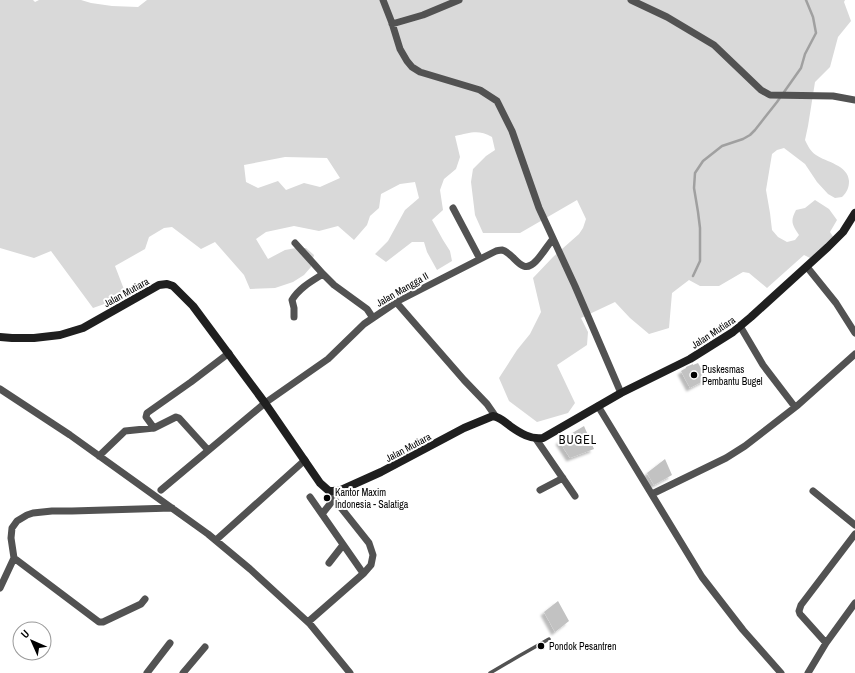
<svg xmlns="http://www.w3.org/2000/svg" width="855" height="673" font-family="'Archivo Narrow',sans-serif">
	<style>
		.green { fill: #d9d9d9; fill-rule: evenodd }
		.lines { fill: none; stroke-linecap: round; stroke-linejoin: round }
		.stream { stroke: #a0a0a0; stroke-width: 2.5 }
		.building { fill: #c2c2c2; filter: url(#shadow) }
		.lane { stroke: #525252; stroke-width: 3.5 }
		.street { stroke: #525252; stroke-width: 7 }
		.secondary { stroke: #1f1f1f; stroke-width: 8 }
		.poi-dot { fill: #000; stroke: #fff; stroke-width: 1.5 }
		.labels { text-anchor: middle; stroke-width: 4; stroke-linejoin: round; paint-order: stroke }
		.street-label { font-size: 10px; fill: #000; stroke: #fff }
		.poi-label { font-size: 10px; fill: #000; stroke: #fff; text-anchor: start }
		.quarter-label { font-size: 12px; letter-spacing: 1px; fill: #000; stroke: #fff }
	</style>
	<defs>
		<filter id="shadow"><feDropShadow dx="-3.5" dy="3.5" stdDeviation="1" flood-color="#0004"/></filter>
	</defs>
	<rect width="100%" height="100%" fill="#fff"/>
	<path class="green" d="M0 0H33L35 2 39 0H81L91 3 112 6 138 7 147 0H845L844 2 851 21 838 37 830 67 815 82 808 126 805 140C808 146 810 151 816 155 826 162 848 165 849 181 849 188 847 192 842 197L835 198 828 194 817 182 805 164 784 148 777 150 772 154 766 190 770 213 772 230 778 237 787 242 795 240 799 235C792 225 790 221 796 210L805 208 815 200 829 209 837 220 830 232 834 238 812 259 804 255 767 288 749 273 743 272 719 286H700L689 280 672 293 669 328 649 334 630 318 615 302 581 318 588 332 587 345 557 365 575 403 568 413 537 422 509 401 499 378 517 350 530 334 541 312 533 278 553 257 579 234 583 228 586 219 577 200 520 233H483L475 215 471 182 473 169 486 156 495 150 492 137C478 129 470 133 455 136L460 157 456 169 444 179 440 190 443 210 432 220 443 240 450 251 452 261 437 270 427 252 424 242H412L386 262 375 254 388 241 405 210 419 198 415 182 400 184 381 194 379 208 370 216 367 225 354 240 338 226 319 231 294 226 266 232 256 239 268 259 285 250 296 248H306L314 255 311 267 304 275 293 282 275 288 250 289 244 275 215 242 201 249 172 227 164 228 149 237 145 249 115 266 125 292 110 302 93 308 51 251 34 258 0 248ZM285 157 327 158 340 178 320 187 304 183 286 190 278 181 258 188 246 182 244 165Z"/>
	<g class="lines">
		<path class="stream" d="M693 276 700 261V228L698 212 694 188 695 173 703 161 722 146 743 139 750 135 755 130 777 102 801 68 805 54 816 33 813 17 806 0"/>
	</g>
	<path class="building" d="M698 363 707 379 690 388 681 371 686 368V367L693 364V365Z
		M584 426 594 449 570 458 559 441Z
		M665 459 672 475 654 485 647 473Z
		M558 601 569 621 555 632 544 612Z"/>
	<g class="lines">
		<path class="lane" d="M490 673 519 656 549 639"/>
		<path class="street" d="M383 0 392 23 400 49 407 61 412 67 420 72 480 90 497 101 512 131 539 208 575 286 621 393
			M631 0 667 17 714 45 761 90 770 95 833 96 855 100
			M392 24 423 15 459 0
			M453 208 480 259
			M807 267 836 303 855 333
			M323 274 334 285 367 309 373 318
			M396 302 464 380 487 404 496 417
			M294 317V308L292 300C299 288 312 281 323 274L295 243
			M740 326 763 365 795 407
			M0 389 70 435 208 534 250 569 310 624 350 673
			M598 406 702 577 743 630 781 673
			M154 428 146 417 147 413 191 382 229 353
			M536 439 575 496
			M99 456 125 431 154 428 176 417 179 418 208 450
			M161 490 265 403 328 359 364 324 398 301 496 251C496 251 501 250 502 250 515 253 521 277 536 261 542 255 547 246 553 239
			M540 490 563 478
			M813 491 855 525
			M652 494 726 458 745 446 798 405 855 354
			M310 497 363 573
			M322 514 334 499
			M216 540 305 460
			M14 558 99 622H103L141 604 145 599
			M329 563 343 545
			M0 588 14 558 11 538 12 528 17 521 27 515 33 513 52 511H72L172 508
			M308 622 364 573 371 565 373 555 369 543 334 499 329 491
			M826 643 800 614 799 611 801 605 855 534
			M147 673 170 643
			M183 673 205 647
			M808 673 826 643 855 603"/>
		<path class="secondary" d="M0 337 12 338H34L60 335 83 328 159 285 167 284 173 286 193 306 265 403 320 483 329 491H333L341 490 381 472 464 428 493 416C500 417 505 422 510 426 520 433 531 440 543 438L621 393 690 359 733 332 751 317 828 247 843 232 855 213"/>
	</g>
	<g class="poi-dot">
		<circle cx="694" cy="375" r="4"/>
		<circle cx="327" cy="498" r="4"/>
		<circle cx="541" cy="646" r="4"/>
	</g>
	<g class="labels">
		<g class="street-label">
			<text transform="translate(402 289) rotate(-30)" y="4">Jalan Mangga II</text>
			<text transform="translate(126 292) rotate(-29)" y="4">Jalan Mutiara</text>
			<text transform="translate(713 332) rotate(-33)" y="4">Jalan Mutiara</text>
			<text transform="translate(408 447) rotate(-28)" y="4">Jalan Mutiara</text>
		</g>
		<g class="poi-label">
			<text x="702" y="373">Puskesmas<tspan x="702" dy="12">Pembantu Bugel</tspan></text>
			<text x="335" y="496">Kantor Maxim<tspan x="335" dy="12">Indonesia - Salatiga</tspan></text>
			<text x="549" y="650">Pondok Pesantren</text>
		</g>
		<g class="quarter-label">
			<text x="578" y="444">BUGEL</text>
		</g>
	</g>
	<g transform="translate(32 641) rotate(315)"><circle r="19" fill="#ffffff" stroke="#999999"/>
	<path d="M0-3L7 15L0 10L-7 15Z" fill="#000000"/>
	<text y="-6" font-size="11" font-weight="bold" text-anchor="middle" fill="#000000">U</text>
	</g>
</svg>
